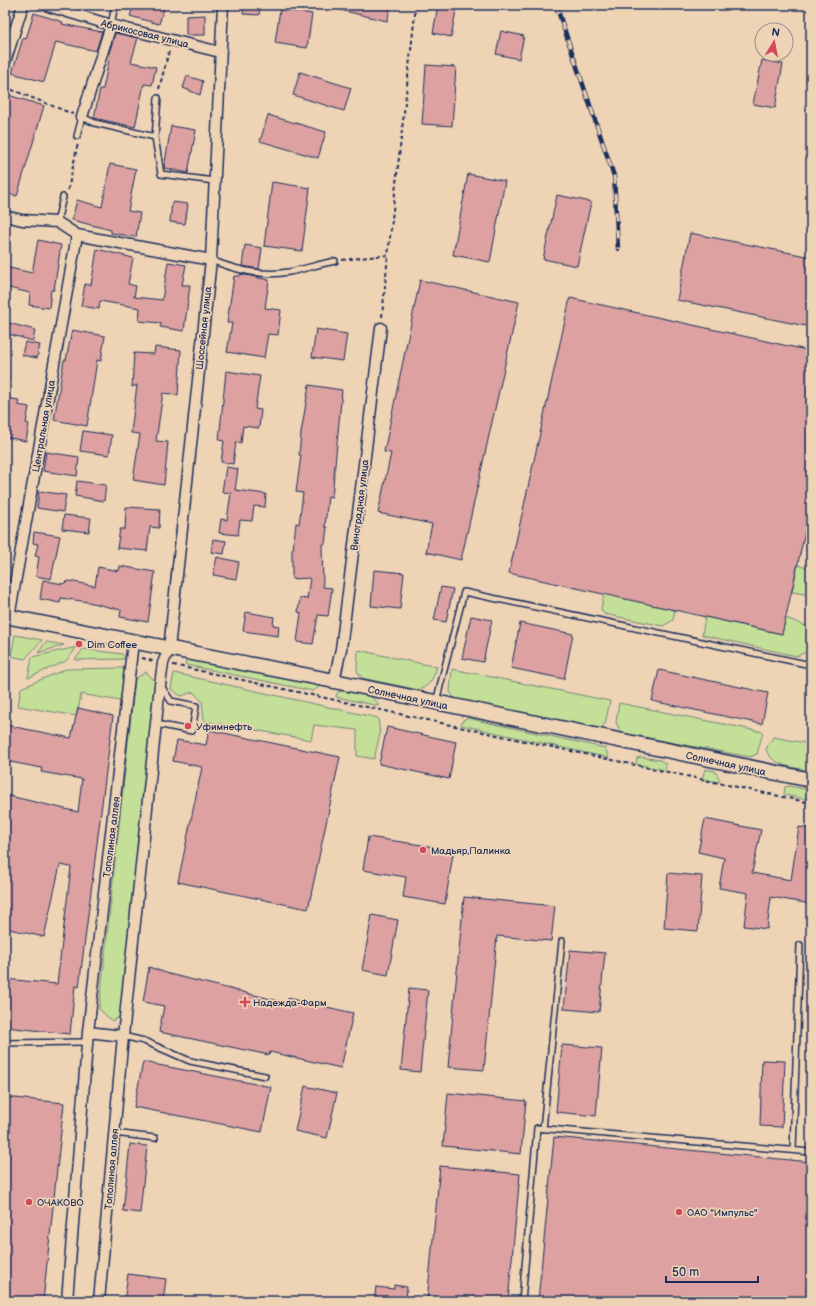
<svg xmlns="http://www.w3.org/2000/svg" width="816" height="1306" font-family="'Balsamiq Sans',sans-serif">
	<style>
		.green { fill: #c4df97; stroke: #70877a }
		.building { fill: #dca1a0; stroke: #1b2f5e }
		.lines { fill: none; stroke-linecap: round; stroke-linejoin: round }
		.lane-casing { stroke: #1b2f5e; stroke-width: 8 }
		.street-casing { stroke: #1b2f5e; stroke-width: 13 }
		.secondary-casing { stroke: #1b2f5e; stroke-width: 17 }
		.path { stroke: #1b2f5e; stroke-width: 2; stroke-dasharray: 4 3; stroke-linecap: butt }
		.lane { stroke: #eed3b5; stroke-width: 5 }
		.street { stroke: #eed3b5; stroke-width: 10 }
		.secondary { stroke: #eed3b5; stroke-width: 14 }
		.rail-casing { stroke: #1b2f5e; stroke-width: 4.5 }
		.rail { stroke: #eed3b5; stroke-width: 3; stroke-dasharray: 9; stroke-linecap: butt }
		.poi-dot { fill: #d1495b; stroke: #eed3b5; stroke-width: 1.5 }
		.labels { text-anchor: middle; stroke-width: 3.5; stroke-linejoin: round; paint-order: stroke }
		.street-label { font-size: 10px; fill: #1b2f5e; stroke: #eed3b5 }
		.poi-label { font-size: 10px; fill: #1b2f5e; stroke: #eed3b5; text-anchor: start }
	</style>
	<rect width="100%" height="100%" fill="#eed3b5"/>
	<filter id="ink" filterUnits="userSpaceOnUse"><feTurbulence type="fractalNoise" baseFrequency=".025" numOctaves="2"/><feDisplacementMap in="SourceGraphic" scale="8" xChannelSelector="R" yChannelSelector="G"/><feConvolveMatrix kernelMatrix="1 2 1 2 8 2 1 2 1" color-interpolation-filters="sRGB"/></filter>
	<g filter="url(#ink)">
		<path class="green" d="M811 505V537L804 535Z
			M798 565 811 570V595L792 592Z
			M604 594 675 610 673 620 663 626 604 614 601 609Z
			M705 617 782 634 786 618 811 628V650L797 656 787 654 702 635Z
			M5 633 10 634 6 656H5Z
			M15 635 42 640 25 659 11 656Z
			M46 642 64 645 38 653Z
			M77 647 66 661 28 678 32 657Z
			M83 649 122 654 126 659 75 660Z
			M358 650 437 667C433 678 431 685 419 690L362 678 357 671Z
			M190 658 316 683 319 687 313 691 186 665 185 660Z
			M125 668 127 674 120 701 81 694 77 716 18 706 21 688 66 669Z
			M452 669 610 701 605 724 600 729 466 703 455 699 450 692Z
			M146 672 155 681 120 1017 112 1021 99 1009 135 679Z
			M174 673 378 718 380 734 374 759 357 756V730L314 725 311 740 204 721 202 701 193 692 181 696 171 689Z
			M343 690C357 693 372 692 379 706L336 697 337 693Z
			M619 703 763 732 757 754 750 757 621 733 616 722Z
			M467 718 605 748 609 758 461 725 463 720Z
			M773 737 811 744V771C794 767 772 767 766 749Z
			M641 757 660 760 666 764 665 770 636 764 637 758Z
			M705 769 715 771 720 780 719 782 702 779Z
			M789 786 811 790V800L784 795 785 787Z"/>
		<path class="building" d="M134 5H165L159 24 130 16Z
			M244 5H260L259 15 243 14Z
			M337 5H391L387 21 336 9Z
			M438 5H457L451 37 433 33Z
			M280 9 312 14 307 48 275 43Z
			M34 13 63 22 62 24 102 32 96 51 56 42 44 82 12 73 23 38 26 39Z
			M205 15V35H186V16Z
			M501 31 524 36 519 59 496 54Z
			M115 33 138 38 131 62 156 67 152 85 144 84 135 127 94 118 100 89H103L110 55 109 54Z
			M762 60 783 64 775 108 753 104Z
			M426 65 456 67 452 126 422 124Z
			M300 72 351 88 344 111 293 95Z
			M187 76 203 81 200 95 183 88Z
			M5 94 44 106 17 196 5 193Z
			M268 115 326 132 318 158 260 141Z
			M171 126 196 130 188 173 164 168Z
			M110 164 136 169 128 211 140 213 136 237 111 233V230L72 220 77 200 102 207Z
			M468 174 505 181 490 262 453 255Z
			M272 182 310 188 302 251 264 246Z
			M557 195 591 202 577 266 543 259Z
			M172 202 188 204 185 224 170 222Z
			M690 233 811 257V327L677 300Z
			M38 240 61 245 54 290H51L49 308 29 305 30 293 5 287V267L32 273Z
			M245 245 262 248 259 269 242 266Z
			M97 249 133 258 128 284 136 286 134 297 162 300 168 262 186 265 182 285H190L184 331 160 327 161 323 139 321 140 308 100 301 99 309 81 306 85 284 91 285Z
			M241 274 269 280 265 308 281 310 278 335 268 334 264 358 227 352 232 323H227L234 276H240Z
			M420 280 519 302 461 560 426 552 432 524 378 513 391 453 384 452Z
			M570 298 811 351V505L782 634 509 573Z
			M5 322 35 330 33 341 5 333Z
			M316 329 347 334 343 361 312 357Z
			M72 330 105 336 101 361 97 360 87 426 54 420 64 360H66Z
			M25 342 40 345 37 358 22 355Z
			M155 347 181 350 178 395 163 393 156 441 168 442 164 485 133 480 140 434 131 433 137 385 132 387 134 353 154 354Z
			M226 371 260 376 255 409 261 410 259 428 243 426 241 443 236 442 233 464 221 462 224 441 219 440Z
			M309 385 342 390 332 497 328 496 325 527H327L325 544H322L323 587 332 588 328 616 318 615 313 644 297 642 301 613 298 612 300 598 307 599 310 578 292 579V549H293L296 523 299 524 303 493 296 492 301 455H299L301 433Z
			M5 398 19 400 18 405 29 407 26 423 29 424 26 441 5 437 10 409H5Z
			M83 431 112 435 109 455 80 451Z
			M46 452 79 457 77 476 43 471Z
			M226 467 238 469 235 490 266 494 265 507 254 506 252 521 240 520 238 535 219 533 221 519 227 520 231 493 222 492Z
			M77 481 106 485 104 501 75 496Z
			M39 491 66 495 63 512 37 508Z
			M126 507 160 509 159 528 150 527 147 551 117 548 120 529H125Z
			M64 515 91 518 89 532 62 529Z
			M34 532 60 536 51 579 36 576 39 557 35 556 38 544 33 543Z
			M213 539 226 541 224 554 211 552Z
			M217 557 239 562 236 579 213 575Z
			M120 566 155 572 148 622 120 617 121 610 88 602 61 598 60 603 40 599 43 580 62 584 69 581 95 586 98 567 119 571Z
			M374 570 404 573 400 609 371 606Z
			M441 587 453 589 446 622 434 620Z
			M246 612 274 617 273 625 279 626 278 636 243 631Z
			M471 616 492 620 483 662 462 658Z
			M520 623 573 634 564 679 511 668Z
			M659 670 768 693 762 724 652 701Z
			M78 708 113 716 79 987 75 986 70 1034 5 1027V979L57 984 71 867 60 865 44 937 5 928V795L78 812 82 779 41 772 42 768 5 761V725L71 738Z
			M387 727 456 742 449 779 379 764Z
			M209 730 340 757 308 909 178 882 202 767 173 761 177 740 206 745Z
			M705 819 761 830 752 873 791 880 799 827 811 829V904L771 897 767 929 744 926 748 893 719 888 724 858 698 852Z
			M368 837 435 847 434 851 453 854 445 904 403 897 406 877 363 870Z
			M668 873 702 876 698 931 664 928Z
			M464 897 555 906 551 941 497 936 484 1070 448 1067Z
			M372 915 398 920 388 975 362 970Z
			M570 950 605 953 599 1012 564 1009Z
			M149 967 169 974 287 1003 288 998 353 1013 341 1068 270 1052 269 1055 159 1032 164 1006 143 1002Z
			M409 988 428 990 420 1072 401 1070Z
			M562 1045 602 1048 596 1116 556 1112Z
			M762 1060 785 1061 782 1127 760 1126Z
			M143 1062 271 1087 262 1132 134 1107Z
			M305 1086 337 1093 327 1138 295 1131Z
			M448 1093 526 1101 521 1154 443 1146Z
			M5 1097 64 1103 43 1301H5Z
			M554 1137 811 1162V1247L806 1301H538Z
			M130 1144 147 1146 140 1213 123 1211Z
			M440 1166 520 1174 508 1301H427Z
			M128 1274 166 1279 163 1301H124Z
			M394 1285 407 1287 406 1301H374L376 1287 394 1289Z"/>
		<g class="lines">
			<defs>
				<path id="lane" d="M111 25 115 5
					M77 136 82 117 95 123 155 137 161 174 214 181
					M155 137 158 98
					M57 222 63 197
					M211 260C236 270 262 277 289 272 305 269 319 264 335 261
					M436 702 464 592 811 665
					M156 724 192 731 196 706 171 701 161 686
					M123 1036 144 1041 190 1061 265 1076
					M5 1043 87 1042
					M543 1129 562 941
					M114 1133 155 1138
					M793 1150 800 945
					M522 1301 537 1128 811 1152"/>
				<path id="street" d="M48 6 111 25 220 52
					M5 62 23 5
					M82 117 111 25
					M5 216 22 220 57 222 77 235 211 260
					M9 617 77 235
					M334 681 341 649 381 328
					M88 1032 123 1036
					M67 1301 88 1032 133 642
					M99 1301 123 1036 160 685 163 663 169 649 211 260 223 5"/>
				<path id="secondary" d="M5 616 334 681 811 780"/>
			</defs>
			<use href="#lane" class="lane-casing"/>
			<use href="#street" class="street-casing"/>
			<use href="#secondary" class="secondary-casing"/>
			<path class="path" d="M5 87 73 114
				M159 89 169 51
				M68 190 78 143
				M342 260 388 255 416 5
				M382 317 388 255
				M142 658 153 661
				M173 665 811 803"/>
			<use href="#lane" class="lane"/>
			<use href="#street" class="street"/>
			<use href="#secondary" class="secondary"/>
			<defs>
				<path id="rail" d="M556 5 614 176 618 249"/>
			</defs>
			<use href="#rail" class="rail-casing"/>
			<use href="#rail" class="rail"/>
		</g>
	</g>
	<g class="poi-dot">
		<circle cx="79" cy="644" r="4"/>
		<circle cx="188" cy="726" r="4"/>
		<circle cx="423" cy="850" r="4"/>
		<path d="M243 996h4v4h4v4h-4v4h-4v-4h-4v-4h4z"/>
		<circle cx="29" cy="1202" r="4"/>
		<circle cx="679" cy="1212" r="4"/>
	</g>
	<g class="labels">
		<g class="street-label">
			<text transform="translate(145 33) rotate(14)" y="4">Абрикосовая улица</text>
			<text transform="translate(203 328) rotate(-84)" y="4">Шоссейная улица</text>
			<text transform="translate(43 426) rotate(-80)" y="4">Центральная улица</text>
			<text transform="translate(359 505) rotate(-83)" y="4">Виноградная улица</text>
			<text transform="translate(408 697) rotate(12)" y="4">Солнечная улица</text>
			<text transform="translate(726 763) rotate(12)" y="4">Солнечная улица</text>
			<text transform="translate(111 837) rotate(-83)" y="4">Тополиная аллея</text>
			<text transform="translate(111 1169) rotate(-85)" y="4">Тополиная аллея</text>
		</g>
		<g class="poi-label">
			<text x="87" y="648">Dim Coffee</text>
			<text x="196" y="730">Уфимнефть</text>
			<text x="431" y="854">Мадьяр,Палинка</text>
			<text x="253" y="1006">Надежда-Фарм</text>
			<text x="37" y="1206">ОЧАКОВО</text>
			<text x="687" y="1216">ОАО "Импульс"</text>
		</g>
	</g>
	<rect width="816" height="1306" fill="none" stroke="#eed3b5" stroke-width="20"/>
	<rect x="10" y="10" width="796" height="1286" fill="none" stroke="#1b2f5e" stroke-width="1.5" filter="url(#ink)"/>
	<g transform="translate(774 42) rotate(10)"><circle r="19" fill="#eed3b5" stroke="#9a9192"/>
	<path d="M0-3L7 15L0 10L-7 15Z" fill="#d1495b"/>
	<text y="-6" font-size="11" font-weight="bold" text-anchor="middle" fill="#1b2f5e">N</text>
	</g>
	<path d="M666 1276v6h92v-6" fill="none" stroke="#1b2f5e" stroke-width="2"/>
	<text x="672" y="1276" font-size="12" fill="#1b2f5e" stroke="#eed3b5" stroke-width="3" paint-order="stroke">50 m</text>
</svg>
